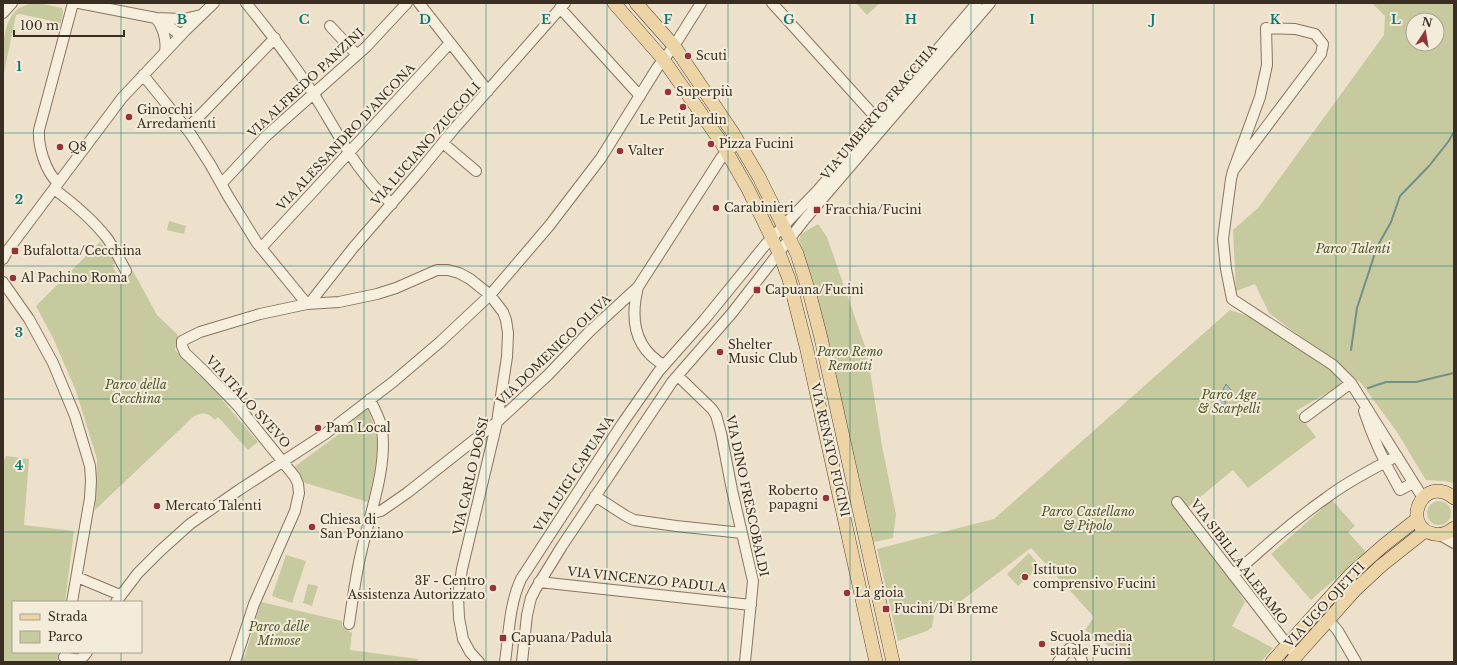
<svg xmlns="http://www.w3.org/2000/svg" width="1457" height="665" font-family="'Libre Baskerville',serif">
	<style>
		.green { fill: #c7ca9f; fill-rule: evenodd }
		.water { fill: #abc2ba; stroke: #729087 }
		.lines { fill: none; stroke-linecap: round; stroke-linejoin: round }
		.stream { stroke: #729087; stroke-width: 2 }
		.minor-casing { stroke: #897460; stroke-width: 12 }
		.major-casing { stroke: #574333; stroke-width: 14 }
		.minor { stroke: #f7efde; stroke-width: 10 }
		.major { stroke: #ecd4a7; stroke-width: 13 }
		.grid { fill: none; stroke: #0f766e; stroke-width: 1; stroke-opacity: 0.55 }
		.poi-dot { fill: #943438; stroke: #f4ecda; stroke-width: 1.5 }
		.labels { text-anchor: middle; stroke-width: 4; stroke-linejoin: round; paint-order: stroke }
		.poi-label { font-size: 12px; fill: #3a2d22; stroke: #f4ecda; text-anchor: start }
		.street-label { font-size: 12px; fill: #3a2d22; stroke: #f4ecda }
		.park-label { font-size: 12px; font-style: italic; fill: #4c552a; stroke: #f4ecda }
		.grid-label { font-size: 13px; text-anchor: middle; font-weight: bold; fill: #0f766e; stroke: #f4ecda; stroke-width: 4; stroke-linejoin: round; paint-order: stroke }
	</style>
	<rect width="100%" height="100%" fill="#ede1cb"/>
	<path class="green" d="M31 3 43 4 62 8 63 12 61 23 20 14 16 15 3 78C3 56 0 22 19 8 23 6 27 5 31 3Z
		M856 3H880L867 15Z
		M1372 3H1454V483L1444 481 1426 480 1397 432 1361 383 1269 313 1255 284 1236 291 1233 230 1258 208 1384 35 1385 16ZM1413 20H1437V44H1413Z
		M169 221 186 226 184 234 167 230Z
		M818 224 827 237 867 352 882 446 896 514 893 538 874 542 818 297 799 240 801 234Z
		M100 242 116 263 112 265 119 278 133 271 157 315 178 335 175 350 213 389 258 442 248 450 218 417 215 420C207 412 202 412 193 417L95 510 97 459 76 391 53 338 36 306Z
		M1230 310 1248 316 1276 332 1335 373 1342 384 1296 411 1316 437 1248 488 1233 470 1187 508 1245 602 1232 626 1273 648 1261 662H1133L1085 630 1094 617 1031 548 953 607 934 614 932 627 927 631 898 641 877 549 994 519Z
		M367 408C372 419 377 432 377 445 377 464 372 483 368 502L302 482 294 467 354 423 353 419Z
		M6 456 29 459 24 525 74 531 65 602H13V652H59L58 662H3V459H5Z
		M1332 500 1355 526 1348 532 1366 552 1311 600 1271 554Z
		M1427 513a12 12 0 1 1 24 0a12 12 0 1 1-24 0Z
		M1029 553 1040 566 1018 586 1007 574Z
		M286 555 306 561 292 603 272 596Z
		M308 584 318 586 312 606 303 603Z
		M261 602 342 621V626L352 633 350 650 418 659 417 662H243Z"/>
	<path class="water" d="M1226 384 1232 391 1228 399 1220 395Z
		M1219 398 1226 402 1221 412 1214 408Z"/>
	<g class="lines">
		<path class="stream" d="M1351 350 1357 308 1377 247 1391 222 1400 196 1429 166 1448 142 1454 132
			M1368 388 1386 382H1416L1454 373"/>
		<defs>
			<path id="minor" d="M79 3 156 18 184 19 201 15
				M246 3C270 32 292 62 313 93 337 131 357 174 392 204
				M419 3 488 91
				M772 3 878 120
				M560 8 640 96
				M3 13 12 3
				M156 18C164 29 167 39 165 52
				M159 20 181 35
				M330 26 357 55
				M143 75 190 133 210 164 228 196 257 243 307 304
				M187 129 275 38
				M443 143 476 171
				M1233 171 1321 54 1323 44 1315 34 1295 29 1266 28 1267 65 1260 97 1233 171 1231 179 1223 239 1226 269 1232 299 1333 365 1351 383 1423 498
				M58 183C45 171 38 146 39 130L73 3
				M222 183 266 136 366 47 407 3
				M54 189C73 203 92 219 107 238 114 248 120 260 126 271
				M261 248 450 43
				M3 259 8 250 122 98 185 31 214 3
				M3 282 29 319 53 363 75 416 90 466 91 480 90 498 72 602
				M638 287C630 319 634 348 664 365
				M309 304 353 248 418 173 454 129 565 3
				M678 376 712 409 716 415 721 433 732 490 753 581 745 662
				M1364 411C1373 439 1385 464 1400 490L1413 483
				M1305 417 1351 383
				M595 496 626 516 634 520 676 526 742 533
				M1177 502 1296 656
				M373 508 377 512 381 511 407 493 497 422 548 375 590 331 638 287 721 158 727 151 739 143
				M1440 535 1454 543
				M1233 575C1263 548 1293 521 1326 498 1348 481 1373 469 1397 456
				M77 577 120 595
				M539 582 751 605
				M116 602 138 573 160 551 190 524 239 490 325 434 393 382 440 342 490 295 549 226 601 158 657 68 674 46 701 3
				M1328 619 1338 631 1356 662
				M349 624C353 598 356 571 363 545 371 510 387 467 382 430 381 420 374 409 370 399
				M64 657C75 659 80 663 87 652
				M235 662 254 604 295 511 299 493 298 484 295 477 238 406 204 371 185 353 182 346V341L200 332 260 314 307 304 339 302 377 294 396 288 437 270H448L459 273 470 279 490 295 503 312 506 320 508 333 507 357 497 422 462 569 458 596 459 618 463 639 470 652 479 662
				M505 662C509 634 509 605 521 579L622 424 659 371 705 319 766 244 818 190 977 3
				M522 662 527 615 531 598 535 590 562 546 672 382 732 313 805 219 990 3
				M1058 662 1070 648C1077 651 1081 654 1082 662"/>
			<path id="major" d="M614 3 663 59 721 142 748 189 779 253 789 279 807 350 876 662
				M636 3 674 46 733 133 759 177 797 254 810 295 821 338 893 662
				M1454 498C1422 472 1400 528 1434 534 1442 536 1448 533 1454 528
				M1272 662 1350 575 1384 545 1417 519
				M1291 662 1355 590 1382 565 1425 531"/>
		</defs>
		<use href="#minor" class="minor-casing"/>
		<use href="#major" class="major-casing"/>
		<use href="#minor" class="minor"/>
		<use href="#major" class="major"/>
	</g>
	<path class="grid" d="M121 3V602M243 3V662M364 3V662M486 3V662M607 3V662M728 3V662M850 3V662M971 3V662M1093 3V662M1214 3V662M1336 3V662M3 133H1454M3 266H1454M3 399H1454M3 532H1454M121 652V662"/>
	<g class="poi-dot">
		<circle cx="688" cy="56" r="4"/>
		<circle cx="668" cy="92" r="4"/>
		<circle cx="683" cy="107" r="4"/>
		<circle cx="129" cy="117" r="4"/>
		<circle cx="711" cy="144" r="4"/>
		<circle cx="60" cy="147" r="4"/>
		<circle cx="620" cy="151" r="4"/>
		<circle cx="716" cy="208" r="4"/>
		<rect x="813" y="206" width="8" height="8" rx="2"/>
		<rect x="11" y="247" width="8" height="8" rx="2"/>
		<circle cx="13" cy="278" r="4"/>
		<rect x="753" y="286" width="8" height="8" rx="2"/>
		<circle cx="720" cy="352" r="4"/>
		<circle cx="318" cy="428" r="4"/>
		<circle cx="826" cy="498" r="4"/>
		<circle cx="157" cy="506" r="4"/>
		<circle cx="312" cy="527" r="4"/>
		<circle cx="1025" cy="577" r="4"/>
		<circle cx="493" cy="588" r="4"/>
		<circle cx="847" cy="593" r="4"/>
		<rect x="882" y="605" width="8" height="8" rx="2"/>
		<rect x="499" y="634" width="8" height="8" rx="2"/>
		<circle cx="1042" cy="644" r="4"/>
	</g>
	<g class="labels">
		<g class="poi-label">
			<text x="696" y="60">Scuti</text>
			<text x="676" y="96">Superpiù</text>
			<text x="137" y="114">Ginocchi<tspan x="137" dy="14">Arredamenti</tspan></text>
			<text x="683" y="124" text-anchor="middle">Le Petit Jardin</text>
			<text x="719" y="148">Pizza Fucini</text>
			<text x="68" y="151">Q8</text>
			<text x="628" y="155">Valter</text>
			<text x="724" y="212">Carabinieri</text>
			<text x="825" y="214">Fracchia/Fucini</text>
			<text x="23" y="255">Bufalotta/Cecchina</text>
			<text x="21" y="282">Al Pachino Roma</text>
			<text x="765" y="294">Capuana/Fucini</text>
			<text x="728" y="349">Shelter<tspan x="728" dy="14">Music Club</tspan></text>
			<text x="326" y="432">Pam Local</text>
			<text x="818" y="495" text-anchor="end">Roberto<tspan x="818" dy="14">papagni</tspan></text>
			<text x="165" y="510">Mercato Talenti</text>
			<text x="320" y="524">Chiesa di<tspan x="320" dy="14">San Ponziano</tspan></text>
			<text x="1033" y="574">Istituto<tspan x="1033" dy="14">comprensivo Fucini</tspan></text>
			<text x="485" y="585" text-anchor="end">3F - Centro<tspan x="485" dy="14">Assistenza Autorizzato</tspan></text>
			<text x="855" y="597">La gioia</text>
			<text x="894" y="613">Fucini/Di Breme</text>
			<text x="1050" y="641">Scuola media<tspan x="1050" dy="14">statale Fucini</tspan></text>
			<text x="511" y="642">Capuana/Padula</text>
		</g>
		<g class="street-label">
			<text transform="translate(306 83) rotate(-43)" y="4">VIA ALFREDO PANZINI</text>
			<text transform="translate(879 112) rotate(-50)" y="4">VIA UMBERTO FRACCHIA</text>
			<text transform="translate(346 137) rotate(-47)" y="4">VIA ALESSANDRO D'ANCONA</text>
			<text transform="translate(426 144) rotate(-49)" y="4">VIA LUCIANO ZUCCOLI</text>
			<text transform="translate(554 350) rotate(-44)" y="4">VIA DOMENICO OLIVA</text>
			<text transform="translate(248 402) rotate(48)" y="4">VIA ITALO SVEVO</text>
			<text transform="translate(830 450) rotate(77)" y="4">VIA RENATO FUCINI</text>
			<text transform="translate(574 474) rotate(-57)" y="4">VIA LUIGI CAPUANA</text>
			<text transform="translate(471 476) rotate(-77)" y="4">VIA CARLO DOSSI</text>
			<text transform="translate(747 496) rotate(78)" y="4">VIA DINO FRESCOBALDI</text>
			<text transform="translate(1239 562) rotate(53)" y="4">VIA SIBILLA ALERAMO</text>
			<text transform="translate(647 580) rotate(6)" y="4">VIA VINCENZO PADULA</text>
			<text transform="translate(1325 605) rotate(-47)" y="4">VIA UGO OJETTI</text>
		</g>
		<g class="park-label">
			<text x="1353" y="253">Parco Talenti</text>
			<text x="850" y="356">Parco Remo<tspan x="850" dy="14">Remotti</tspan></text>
			<text x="136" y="389">Parco della<tspan x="136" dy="14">Cecchina</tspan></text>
			<text x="1229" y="399">Parco Age<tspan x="1229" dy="14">&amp; Scarpelli</tspan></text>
			<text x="1088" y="516">Parco Castellano<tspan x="1088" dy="14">&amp; Pipolo</tspan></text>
			<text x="279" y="631">Parco delle<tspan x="279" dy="14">Mimose</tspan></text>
		</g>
	</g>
	<g class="grid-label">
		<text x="182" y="24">B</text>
		<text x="304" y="24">C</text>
		<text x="425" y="24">D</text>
		<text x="546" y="24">E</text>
		<text x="668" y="24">F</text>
		<text x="789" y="24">G</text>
		<text x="911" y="24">H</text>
		<text x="1032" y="24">I</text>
		<text x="1153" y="24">J</text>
		<text x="1275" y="24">K</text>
		<text x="1396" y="24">L</text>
		<text x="19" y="71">1</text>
		<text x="19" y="204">2</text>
		<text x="19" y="337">3</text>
		<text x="19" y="470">4</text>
	</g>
	<rect width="1457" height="665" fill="none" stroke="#3a2d22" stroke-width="8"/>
	<rect x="12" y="601" width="130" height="52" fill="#f4ecda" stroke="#aaa090"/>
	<rect x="20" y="614" width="20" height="6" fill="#ecd4a7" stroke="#aaa090"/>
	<text x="48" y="621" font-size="12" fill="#3a2d22">Strada</text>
	<rect x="20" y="631" width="20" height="12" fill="#c7ca9f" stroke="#aaa090"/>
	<text x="48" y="641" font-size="12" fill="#3a2d22">Parco</text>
	<g transform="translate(1425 32) rotate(12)"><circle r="19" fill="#f4ecda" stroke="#aaa090"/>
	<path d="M0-3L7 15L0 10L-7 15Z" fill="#943438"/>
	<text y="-6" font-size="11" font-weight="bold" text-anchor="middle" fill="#3a2d22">N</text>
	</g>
	<path d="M14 30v6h110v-6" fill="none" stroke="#3a2d22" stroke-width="2"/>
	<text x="20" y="30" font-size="12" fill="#3a2d22" stroke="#f4ecda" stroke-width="3" paint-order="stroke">100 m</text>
</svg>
